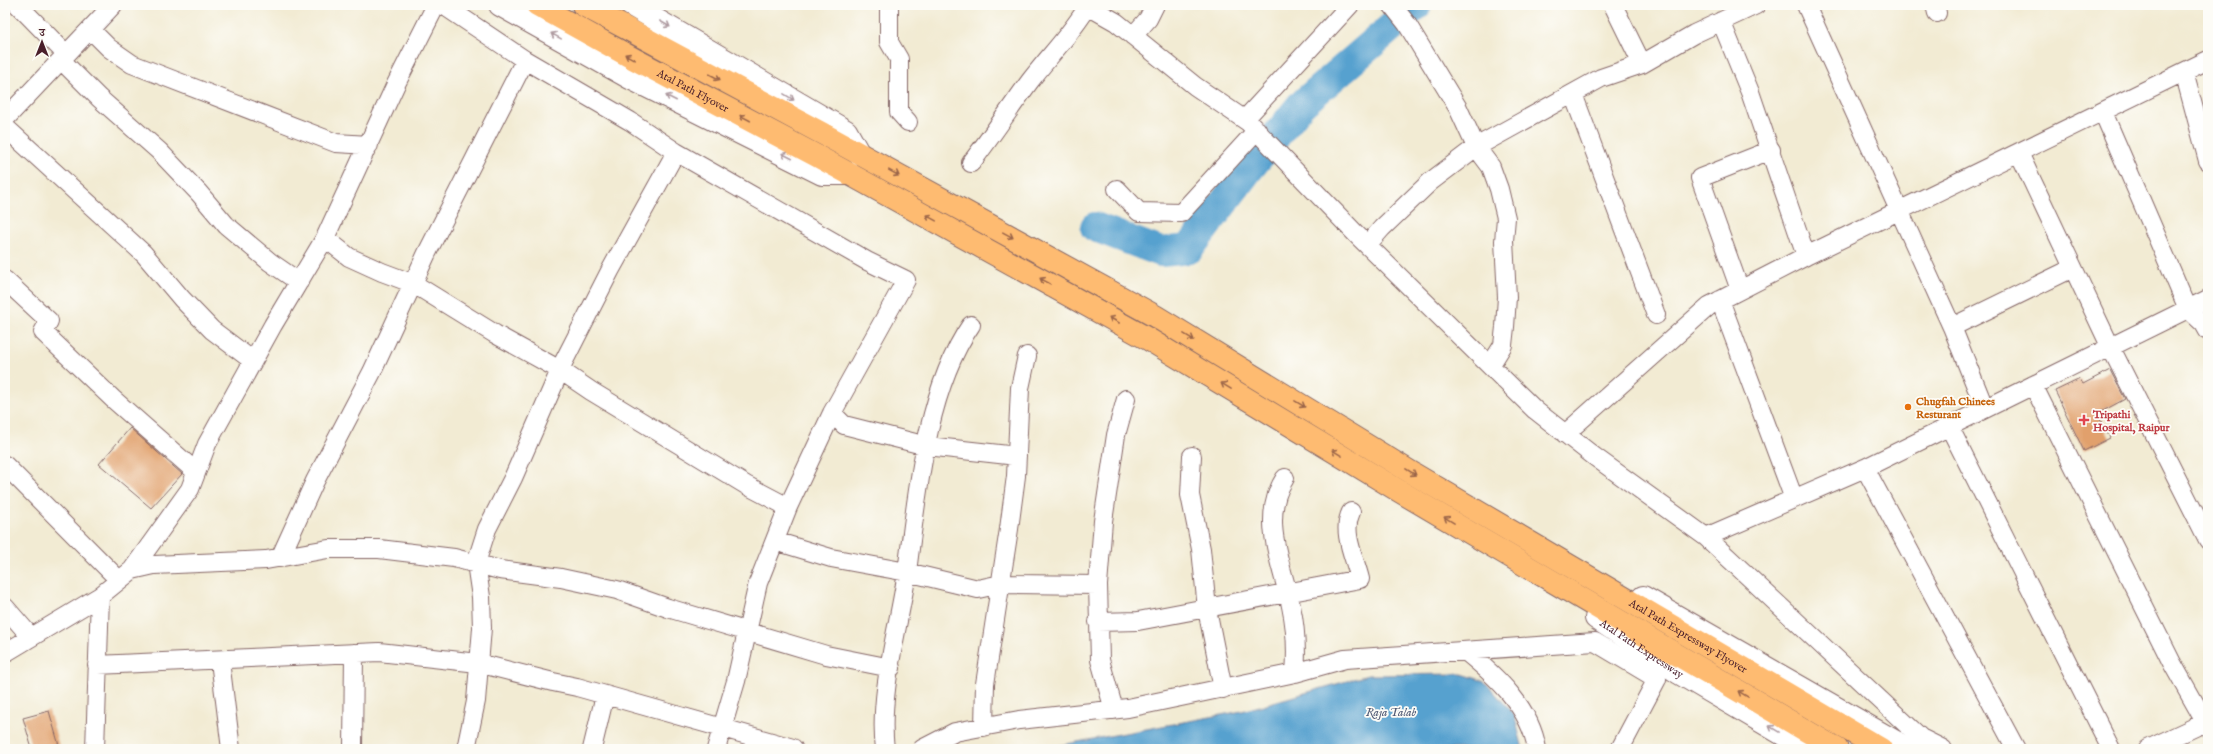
<svg xmlns="http://www.w3.org/2000/svg" width="2213" height="754" font-family="'IM FELL English','Noto Serif Devanagari',serif">
	<style>
		.water { fill: #57a1cf; stroke: #50607d }
		.lines { fill: none; stroke-linecap: round; stroke-linejoin: round }
		.river { stroke: #57a1cf; stroke-width: 30 }
		.building { fill: #e1a06c }
		.minor-casing { stroke: #856666; stroke-width: 20 }
		.tertiary-casing { stroke: #856666; stroke-width: 24 }
		.trunk-casing { stroke: #856666; stroke-width: 24 }
		.minor { stroke: #fff; stroke-width: 18 }
		.tertiary { stroke: #fff; stroke-width: 22 }
		.trunk { stroke: #febb71; stroke-width: 22 }
		.oneway { stroke: #ae9aa0 }
		.oneway2 { stroke: #9b654a }
		.food-dot { fill: #e8710a; stroke: #fdfcf7; stroke-width: 1.5 }
		.health-dot { fill: #e0444e; stroke: #fdfcf7; stroke-width: 1.5 }
		.labels { text-anchor: middle; stroke-width: 3.5; stroke-linejoin: round; paint-order: stroke }
		.street-label { font-size: 11px; fill: #4a1f2b; stroke: #fdfcf7 }
		.food-label { font-size: 11px; font-weight: bold; fill: #c56008; stroke: #fdfcf7; text-anchor: start }
		.health-label { font-size: 11px; font-weight: bold; fill: #be3a42; stroke: #fdfcf7; text-anchor: start }
		.water-label { font-size: 12px; font-style: italic; fill: #505a75; stroke: #fdfcf7 }
	</style>
	<rect width="100%" height="100%" fill="#fdfcf7"/>
	<filter id="ink" filterUnits="userSpaceOnUse"><feTurbulence type="fractalNoise" baseFrequency=".025" numOctaves="2"/><feDisplacementMap in="SourceGraphic" scale="8" xChannelSelector="R" yChannelSelector="G"/><feConvolveMatrix kernelMatrix="1 2 1 2 8 2 1 2 1" color-interpolation-filters="sRGB"/></filter>
	<filter id="wash" filterUnits="userSpaceOnUse"><feTurbulence type="fractalNoise" baseFrequency=".012" numOctaves="4" result="noise"/><feDisplacementMap in="SourceGraphic" scale="16" xChannelSelector="R" yChannelSelector="G"/><feGaussianBlur stdDeviation="0.9" result="paint"/><feColorMatrix in="noise" values="0 0 0 0 0 0 0 0 0 0 0 0 0 0 0 0 0 1.4 0 .05"/><feComposite in="paint" operator="in"/></filter>
	<g filter="url(#wash)">
		<rect width="100%" height="100%" fill="#f2ebd3"/>
		<path class="water" d="M1462 674 1484 681 1514 714 1523 749H1040L1242 711 1368 675Z"/>
		<g class="lines">
			<path class="river" d="M1095 227 1161 252 1189 249 1249 169 1301 105 1417 5"/>
		</g>
		<g id="blocks">
			<path class="building" d="M2110 370 2125 399 2097 414 2110 438 2084 451 2055 391 2080 379 2083 384Z
				M130 428 182 474 151 508 99 464Z
				M49 711 60 749H32L23 718Z"/>
		</g>
	</g>
	<g filter="url(#ink)">
		<use href="#blocks" fill-opacity="0" stroke="#856666" stroke-width="1"/>
		<g class="lines">
			<defs>
				<path id="minor" d="M18 5 66 54
					M443 5 525 60 630 121 676 152 867 261 906 280 832 413 788 507 758 583 736 681 716 749
					M889 5V42L899 59V112L908 122
					M1086 5 1116 22 1195 86 1248 122 1358 236 1535 410 1595 457 1706 537 1865 468 2208 299
					M1392 5 1407 24 1458 108 1476 147 1491 167 1499 189 1506 218 1504 241 1507 297 1505 327 1503 345 1490 366
					M1613 5 1642 64
					M1806 5 1952 327 1985 409
					M1935 5 1937 13
					M1721 21 1750 92 1806 256
					M90 29 109 48 132 64 336 143 369 145
					M1133 36 1148 19 1155 5
					M61 60 99 98 159 151 199 193 226 225 270 262 299 282
					M2184 72 2208 161
					M1573 94 1656 315
					M2103 112 2188 309 2204 324 2208 331
					M5 119 113 5
					M1245 119 1350 5
					M5 127 144 254 182 299 212 330 253 361
					M2019 153 2110 346 2208 540
					M971 163C992 136 1010 108 1030 81 1049 56 1072 33 1088 6
					M1117 189 1139 212 1181 213 1257 130
					M325 238 349 257 382 272 414 284 495 334 560 370 591 391 746 485 788 507
					M1367 245 1382 228 1430 182 1476 147 1601 78 1642 64 1694 34 1756 5
					M5 280 49 321 43 332 113 399 196 472
					M1740 290 1700 178 1771 150
					M1720 300 1794 499
					M1952 327 2073 268
					M2033 385 2172 663 2208 727
					M832 413 844 425 927 446 1017 456
					M1949 426 2111 749
					M1565 434 1709 306 1806 256 2208 60
					M1192 456 1190 495 1201 549 1207 609 1223 689
					M5 465 119 580
					M1865 468 2016 749
					M1285 478C1259 518 1282 564 1291 606 1296 629 1297 650 1295 673
					M1706 537 1921 738 1943 749
					M775 541 831 558 907 572 978 589 1001 584 1098 585
					M280 558 315 481 372 372 427 253 525 60
					M132 570 190 489 207 444 273 325 325 238 396 84 436 5
					M5 607 31 637
					M1098 622 1138 621 1360 579C1355 558 1341 532 1351 512
					M1465 651C1496 676 1530 707 1537 749
					M5 653 100 596 132 570 154 565 266 560 328 549H379L454 558 500 570 561 578 617 590 668 608 826 655 891 668
					M220 661 231 749
					M97 665 379 652 478 663 553 682 577 687 793 748
					M1114 710 1100 660 1098 585 1103 521 1116 435 1126 399
					M984 727 985 684 1009 529 1016 476 1020 388 1027 356
					M95 749 100 596
					M353 749 354 653
					M466 749 476 701 482 628 481 597 476 563 487 529 513 478 564 361 610 271 676 152
					M592 749 605 695
					M885 749C878 694 899 627 907 572 917 496 926 390 971 325
					M922 749 955 732 1019 720 1128 708 1295 673 1345 659 1595 642 1657 679 1620 749
					M2148 749 2208 721"/>
				<g id="tertiary">
					<path d="M500 5 630 78 822 174H850"/>
					<path d="M631 5 846 131 859 154"/>
					<path d="M1643 597 1908 749"/>
					<path id="s1" d="M1596 618 1679 673 1808 749"/>
				</g>
				<g id="trunk">
					<path id="s2" d="M537 5 634 59 817 156 1148 339 1401 492 1837 749"/>
					<path id="s3" d="M583 5 827 136 1155 316 1412 473 1881 749"/>
				</g>
			</defs>
			<use href="#minor" class="minor-casing"/>
			<use href="#tertiary" class="tertiary-casing"/>
			<use href="#trunk" class="trunk-casing"/>
			<use href="#minor" class="minor"/>
			<use href="#tertiary" class="tertiary"/>
			<use href="#trunk" class="trunk"/>
		</g>
		<defs><path id="oneway-shaft" d="M-6 0H5M1.5-3L5.5 0L1.5 3" fill="none" stroke-width="1.6" stroke-linecap="round" stroke-linejoin="round"/></defs>
		<g class="oneway">
			<use href="#oneway-shaft" transform="translate(665 24) rotate(30)"/>
			<use href="#oneway-shaft" transform="translate(556 36) rotate(-151)"/>
			<use href="#oneway-shaft" transform="translate(789 97) rotate(31)"/>
			<use href="#oneway-shaft" transform="translate(671 98) rotate(-153)"/>
			<use href="#oneway-shaft" transform="translate(787 156) rotate(-153)"/>
			<use href="#oneway-shaft" transform="translate(1774 729) rotate(-149)"/>
		</g>
		<g class="oneway2">
			<use href="#oneway-shaft" transform="translate(630 57) rotate(-151)"/>
			<use href="#oneway-shaft" transform="translate(715 77) rotate(28)"/>
			<use href="#oneway-shaft" transform="translate(745 118) rotate(-152)"/>
			<use href="#oneway-shaft" transform="translate(894 173) rotate(29)"/>
			<use href="#oneway-shaft" transform="translate(931 218) rotate(-151)"/>
			<use href="#oneway-shaft" transform="translate(1008 235) rotate(29)"/>
			<use href="#oneway-shaft" transform="translate(1045 281) rotate(-151)"/>
			<use href="#oneway-shaft" transform="translate(1114 320) rotate(-150)"/>
			<use href="#oneway-shaft" transform="translate(1189 337) rotate(31)"/>
			<use href="#oneway-shaft" transform="translate(1226 386) rotate(-149)"/>
			<use href="#oneway-shaft" transform="translate(1300 404) rotate(31)"/>
			<use href="#oneway-shaft" transform="translate(1337 453) rotate(-149)"/>
			<use href="#oneway-shaft" transform="translate(1411 472) rotate(31)"/>
			<use href="#oneway-shaft" transform="translate(1449 520) rotate(-149)"/>
			<use href="#oneway-shaft" transform="translate(1743 694) rotate(-149)"/>
		</g>
	</g>
	<circle class="food-dot" cx="1908" cy="407" r="4"/>
	<path class="health-dot" d="M2082 414h4v4h4v4h-4v4h-4v-4h-4v-4h4z"/>
	<g class="labels">
		<g class="street-label">
			<text dy="4" stroke="none"><textPath href="#s2" startOffset="178">Atal Path Flyover</textPath></text>
			<text dy="4" stroke="none"><textPath href="#s3" startOffset="1273">Atal Path Expressway Flyover</textPath></text>
			<text dy="4" stroke="none"><textPath href="#s1" startOffset="55">Atal Path Expressway</textPath></text>
		</g>
		<g class="food-label">
			<text x="1916" y="405">Chugfah Chinees<tspan x="1916" dy="13">Resturant</tspan></text>
		</g>
		<g class="health-label">
			<text x="2093" y="418">Tripathi<tspan x="2093" dy="13">Hospital, Raipur</tspan></text>
		</g>
		<g class="water-label">
			<text x="1391" y="716">Raja Talab</text>
		</g>
	</g>
	<rect width="2213" height="754" fill="none" stroke="#fdfcf7" stroke-width="20"/>
	<g transform="translate(42 42)" stroke="#fdfcf7" stroke-width="3" paint-order="stroke">
	<path d="M0-3L7 15L0 10L-7 15Z" fill="#4a1f2b"/>
	<text y="-6" font-size="11" font-weight="bold" text-anchor="middle" fill="#4a1f2b">उ</text>
	</g>
</svg>
